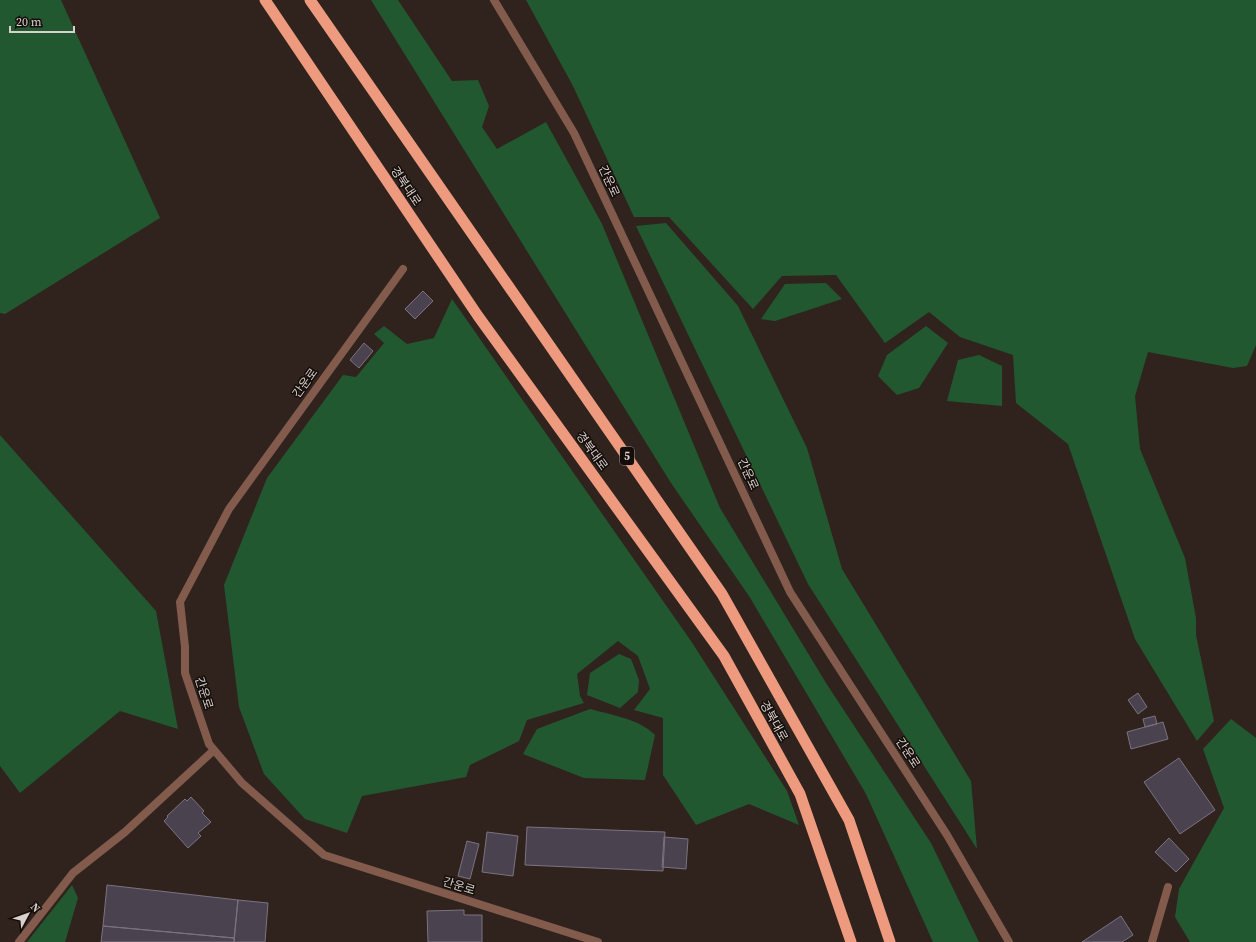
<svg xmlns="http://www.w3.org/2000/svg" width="1256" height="942" font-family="'Source Serif 4','Noto Sans KR',serif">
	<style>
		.green { fill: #22582f }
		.building { fill: #4a424f; stroke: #7b7381 }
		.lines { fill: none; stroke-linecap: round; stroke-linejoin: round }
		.service { stroke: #835b4d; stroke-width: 8 }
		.minor { stroke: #835b4d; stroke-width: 8 }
		.tertiary { stroke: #835b4d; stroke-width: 8 }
		.trunk { stroke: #ed9a7f; stroke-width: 11 }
		.labels { text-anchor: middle; stroke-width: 3; stroke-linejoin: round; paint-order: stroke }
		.shield { fill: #140e0b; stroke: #9e9592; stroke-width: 1 }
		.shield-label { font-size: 11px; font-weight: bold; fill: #d9cfcc }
		.street-label { font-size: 12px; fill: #d9cfcc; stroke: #140e0b }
	</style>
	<rect width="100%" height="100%" fill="#30231d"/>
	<path class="green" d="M0 0H61L160 218 5 314 0 313Z
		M371 0H398L452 81 478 80 489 106 482 127 497 149 546 122 602 224 720 508 826 683 931 843 979 942H933L866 794 749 596 671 483Z
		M526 0H1256V345L1247 366 1233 368 1148 352 1135 396 1140 449 1185 558 1196 618V635L1214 721 1197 741 1135 639 1068 444 1016 403 1013 355 960 337 929 312 885 343 836 275 782 276 753 309 669 217H634L573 86Z
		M666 223 738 306 807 448 842 569 971 781 977 849 808 584 636 226Z
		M826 283 842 299 775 321 761 319 785 284Z
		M452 299 691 641 787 791 799 825 749 804 696 825 663 775V718L634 710 650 689 638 656 618 641 577 674 580 696 584 703 527 720 519 741 470 765 466 777 362 796 347 833 305 819 264 774 239 707 224 585 267 478 343 375 356 377 384 343 374 334 384 326 407 344 434 338Z
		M926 326 948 343 919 388 897 395 878 376 887 355Z
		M979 355 1002 366V406L947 401 958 360Z
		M0 435 156 611 178 729 120 711 20 793 0 766Z
		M619 654 631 659 639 680 638 692 620 708 587 695 590 673Z
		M590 709C612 715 639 719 655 735L645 780 584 778 523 754 537 729Z
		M1231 719 1256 738V942H1190L1175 917 1179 889 1224 808 1203 749Z
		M72 885 78 898 65 942H27Z"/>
	<path class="building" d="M423 291 433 301 415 319 405 309Z
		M364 343 373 351 359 368 350 360Z
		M1138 693 1147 707 1138 714 1128 700Z
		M1155 716 1157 724 1145 727 1143 719Z
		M1163 722 1168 739 1131 749 1127 732Z
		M1179 758 1215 810 1180 834 1144 782Z
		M191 797 204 811 202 813 211 822 198 833 201 836 188 848 164 821 168 817 167 816 185 799 187 801Z
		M527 827 665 832 663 871 525 865Z
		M487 832 518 836 513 876 482 872Z
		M664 837 688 839 686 869 662 867Z
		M1169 838 1189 859 1176 872 1155 852Z
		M467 841 479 844 470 879 458 876Z
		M107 885 238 900 234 938 103 926Z
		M238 900 268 903 265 942H234Z
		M464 910V915H482V942H428L427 911Z
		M1121 916 1133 935 1122 942H1082Z
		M103 926 234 938V942H101Z"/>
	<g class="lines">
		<path class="service" d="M1152 942 1168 887"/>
		<path class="minor" d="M403 269 229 509 180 602 185 647V673L209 744 242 783 324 855 598 942
			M19 942 73 873 125 832 214 750"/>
		<path class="tertiary" d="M494 0 574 133 790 592 947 835 1009 942"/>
		<path class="trunk" d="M265 0 478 316 724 656 800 794 851 942
			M310 0 722 594 849 820 890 942"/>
	</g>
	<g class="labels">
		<rect class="shield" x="620" y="447" width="14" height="18" rx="3"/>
		<g class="shield-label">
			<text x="627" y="460">5</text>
		</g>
		<g class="street-label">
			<text transform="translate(609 181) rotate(65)" y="4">간운로</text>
			<text transform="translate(406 186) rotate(56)" y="4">경북대로</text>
			<text transform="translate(305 383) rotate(-54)" y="4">간운로</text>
			<text transform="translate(592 451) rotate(54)" y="4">경북대로</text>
			<text transform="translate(748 474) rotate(65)" y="4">간운로</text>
			<text transform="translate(204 693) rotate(72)" y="4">간운로</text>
			<text transform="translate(774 721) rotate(61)" y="4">경북대로</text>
			<text transform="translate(908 753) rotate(57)" y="4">간운로</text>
			<text transform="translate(459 886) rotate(17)" y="4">간운로</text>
		</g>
	</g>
	<g transform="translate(28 914) rotate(49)" stroke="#140e0b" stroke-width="3" paint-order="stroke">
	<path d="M0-3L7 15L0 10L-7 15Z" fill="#d9cfcc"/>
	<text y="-6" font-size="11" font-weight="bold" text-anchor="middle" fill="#d9cfcc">N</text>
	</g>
	<path d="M10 26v6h64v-6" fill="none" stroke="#d9cfcc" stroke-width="2"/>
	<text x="16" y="26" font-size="12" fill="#d9cfcc" stroke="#140e0b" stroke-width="3" paint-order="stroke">20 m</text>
</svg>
